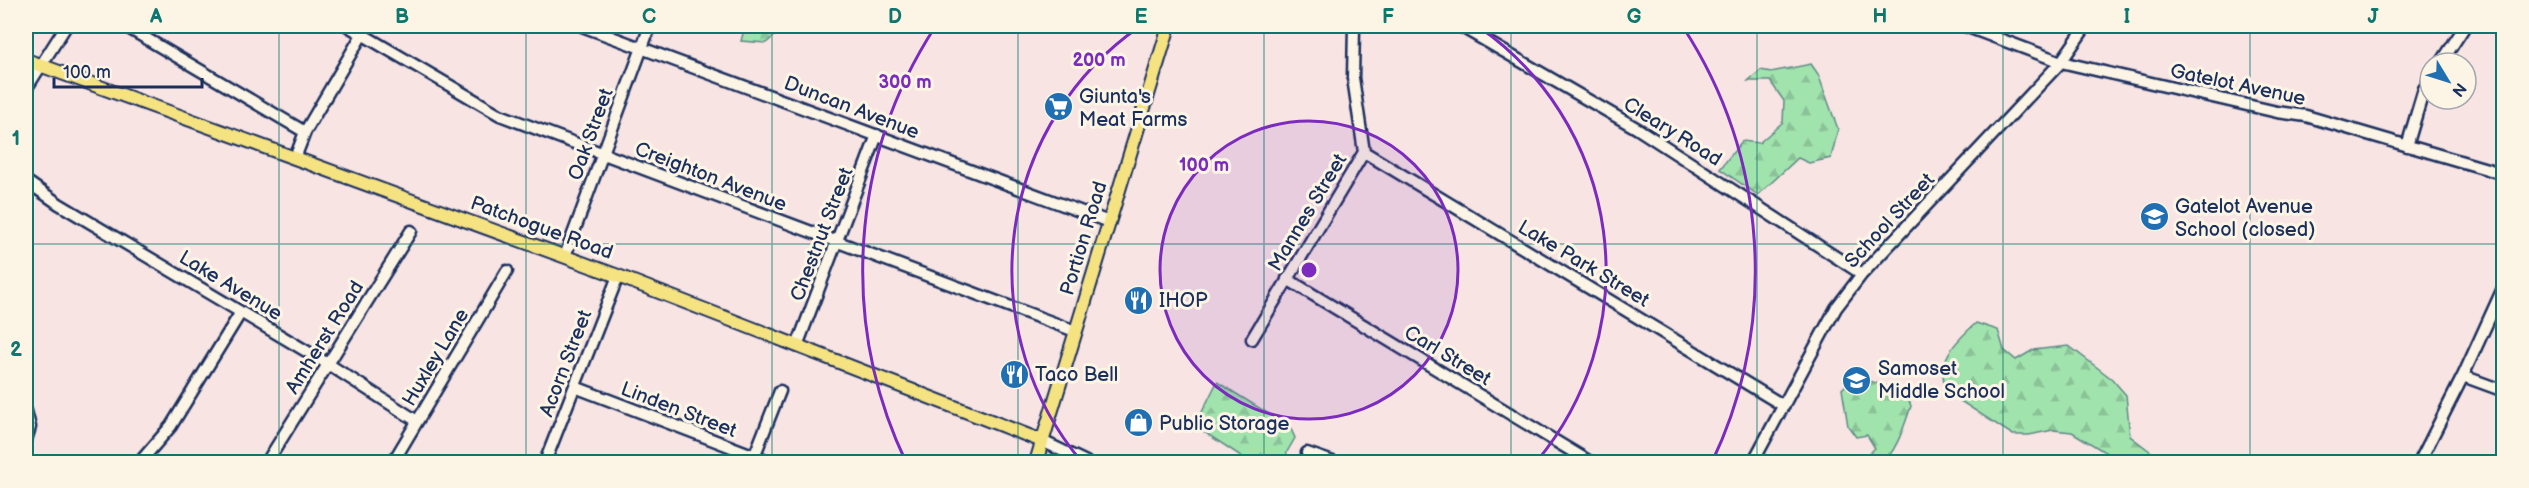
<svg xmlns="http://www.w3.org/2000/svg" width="2529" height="488" font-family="'Balsamiq Sans',sans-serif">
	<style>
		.forest { fill: url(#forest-firs); stroke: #5e8986; stroke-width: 1.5 }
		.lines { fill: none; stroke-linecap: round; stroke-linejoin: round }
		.minor-casing { stroke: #1b2f5e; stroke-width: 15 }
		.major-casing { stroke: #1b2f5e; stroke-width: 16 }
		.minor { stroke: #fcf5e5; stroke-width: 10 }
		.major { stroke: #f5e382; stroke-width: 12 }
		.grid { fill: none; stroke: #0f766e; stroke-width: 1.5; stroke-opacity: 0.55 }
		.ring { fill: none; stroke: #7b2cbf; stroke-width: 3 }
		.labels { text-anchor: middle; stroke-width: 6; stroke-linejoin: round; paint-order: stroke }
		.street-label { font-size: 20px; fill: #1b2f5e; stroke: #fcf5e5 }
		.poi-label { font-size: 20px; fill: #1b2f5e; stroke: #fcf5e5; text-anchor: start }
		.centre { fill: #7b2cbf; stroke: #fcf5e5; stroke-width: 3 }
		.ring-label { font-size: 18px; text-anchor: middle; font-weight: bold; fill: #7b2cbf; stroke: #fcf5e5; stroke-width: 6; stroke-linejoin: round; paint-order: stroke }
		.neatline { fill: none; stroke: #0f766e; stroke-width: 2 }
		.grid-label { font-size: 20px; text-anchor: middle; font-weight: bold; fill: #0f766e }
	</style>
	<defs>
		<pattern id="forest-firs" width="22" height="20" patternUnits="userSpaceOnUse" patternTransform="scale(1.5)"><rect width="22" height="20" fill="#a1e3ad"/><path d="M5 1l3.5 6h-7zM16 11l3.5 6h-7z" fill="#8ac397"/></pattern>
	</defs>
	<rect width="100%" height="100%" fill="#f7e4e3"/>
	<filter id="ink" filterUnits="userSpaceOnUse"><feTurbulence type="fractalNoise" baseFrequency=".0167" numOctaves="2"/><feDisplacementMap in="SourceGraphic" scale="12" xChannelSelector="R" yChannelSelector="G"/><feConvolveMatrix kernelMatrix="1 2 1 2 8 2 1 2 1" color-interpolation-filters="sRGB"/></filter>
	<g filter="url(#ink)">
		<path class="forest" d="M745 26H782L778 33 766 43 741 41Z
			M1811 64 1818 74 1838 129 1831 158 1809 163 1798 158 1758 195 1720 169 1742 141 1759 143 1783 122 1784 101 1770 81H1748L1761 70 1771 72Z
			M1976 323 1998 330 2004 350 2016 360 2033 350 2069 346 2112 379 2126 395 2130 436 2155 455 2153 462H2121L2072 432 2053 430 2029 435H2013L1948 393C1933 363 1955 342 1976 323Z
			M1855 376 1906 393 1911 406C1906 420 1895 458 1881 462 1875 464 1866 463 1861 462L1875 448 1867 435 1856 437 1848 426 1842 389Z
			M1217 382 1290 427 1295 438 1287 452 1285 462H1250L1195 426Z"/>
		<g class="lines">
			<defs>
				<path id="minor" d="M125 26 305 132
					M348 26 500 115 1075 331
					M582 26 1109 222
					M1460 26 1638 129 1862 274
					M1965 26 2061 62 2277 112 2306 116 2504 174
					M2441 63 2465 26
					M26 89 66 26
					M2407 146 2424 89 2430 80
					M1364 152 1784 406
					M295 158 305 132 367 26
					M26 181 59 204 328 364 417 421
					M565 256 650 26
					M1287 279 1590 462
					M1252 339 1364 152 1353 78 1354 26
					M797 346 877 135
					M2463 376 2504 391
					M575 387 771 462
					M26 411 30 427 26 440
					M1042 441 1086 462
					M1307 453 1333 462
					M140 462 171 426 241 312
					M267 462 411 231
					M393 462 507 271
					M545 462 618 276
					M752 462 780 391
					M1753 462 1836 308 1862 274 2061 62 2086 26
					M2422 462 2421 459 2463 376 2504 286"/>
				<path id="major" d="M26 60 618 276 1042 441
					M1036 462 1169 26"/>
			</defs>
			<use href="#minor" class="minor-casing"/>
			<use href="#major" class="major-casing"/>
			<use href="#minor" class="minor"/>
			<use href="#major" class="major"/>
		</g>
	</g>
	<path class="grid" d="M279 26V462M526 26V462M772 26V462M1018 26V462M1264 26V462M1511 26V462M1757 26V462M2003 26V462M2250 26V462M26 244H2504"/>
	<circle cx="1309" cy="270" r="149" fill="#7b2cbf" fill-opacity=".12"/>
	<g class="ring">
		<circle cx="1309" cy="270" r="149"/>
		<path d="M1081 461A297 297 0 0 1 1139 27M1479 27A297 297 0 0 1 1537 461"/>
		<path d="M906 462A446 446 0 0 1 935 27M1683 27A446 446 0 0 1 1712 462"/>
	</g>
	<defs>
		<symbol id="supermarket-disc" viewBox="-11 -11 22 22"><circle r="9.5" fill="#1f6fb2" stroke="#fcf5e5"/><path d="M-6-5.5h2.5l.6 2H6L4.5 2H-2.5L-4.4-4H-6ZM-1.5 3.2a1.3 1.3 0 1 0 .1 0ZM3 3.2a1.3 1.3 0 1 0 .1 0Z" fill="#fff"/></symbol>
		<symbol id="school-disc" viewBox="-11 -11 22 22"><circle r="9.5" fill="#1f6fb2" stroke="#fcf5e5"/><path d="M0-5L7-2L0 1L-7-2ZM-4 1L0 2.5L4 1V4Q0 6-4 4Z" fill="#fff"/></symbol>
		<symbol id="restaurant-disc" viewBox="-11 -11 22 22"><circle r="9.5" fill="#1f6fb2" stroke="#fcf5e5"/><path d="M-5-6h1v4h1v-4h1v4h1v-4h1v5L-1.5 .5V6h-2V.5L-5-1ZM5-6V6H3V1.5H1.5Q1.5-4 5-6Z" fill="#fff"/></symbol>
		<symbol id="shop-disc" viewBox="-11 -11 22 22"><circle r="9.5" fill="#1f6fb2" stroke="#fcf5e5"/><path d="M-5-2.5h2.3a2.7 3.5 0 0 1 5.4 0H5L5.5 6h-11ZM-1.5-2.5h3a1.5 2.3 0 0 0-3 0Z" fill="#fff"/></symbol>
	</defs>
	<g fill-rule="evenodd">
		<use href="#supermarket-disc" x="1042" y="90" width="33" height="33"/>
		<use href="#school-disc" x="2138" y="200" width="33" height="33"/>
		<use href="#restaurant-disc" x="1122" y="284" width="33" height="33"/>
		<use href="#restaurant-disc" x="998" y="358" width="33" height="33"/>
		<use href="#school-disc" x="1840" y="364" width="33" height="33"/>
		<use href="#shop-disc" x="1122" y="406" width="33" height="33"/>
	</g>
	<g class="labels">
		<g class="street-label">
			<text transform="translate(2238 84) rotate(12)" y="7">Gatelot Avenue</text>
			<text transform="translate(852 107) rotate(21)" y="7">Duncan Avenue</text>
			<text transform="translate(1673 131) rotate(32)" y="7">Cleary Road</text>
			<text transform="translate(590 134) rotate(-70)" y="7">Oak Street</text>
			<text transform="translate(711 176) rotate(21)" y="7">Creighton Avenue</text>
			<text transform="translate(1307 212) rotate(-59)" y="7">Mannes Street</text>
			<text transform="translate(1889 220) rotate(-47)" y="7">School Street</text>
			<text transform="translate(542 227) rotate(20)" y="7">Patchogue Road</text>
			<text transform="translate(821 234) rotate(-69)" y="7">Chestnut Street</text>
			<text transform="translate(1083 238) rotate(-73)" y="7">Portion Road</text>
			<text transform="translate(1584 263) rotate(31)" y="7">Lake Park Street</text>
			<text transform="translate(231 285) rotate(31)" y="7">Lake Avenue</text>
			<text transform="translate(324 337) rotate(-58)" y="7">Amherst Road</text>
			<text transform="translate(1448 355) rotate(31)" y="7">Carl Street</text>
			<text transform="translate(435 357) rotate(-59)" y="7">Huxley Lane</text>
			<text transform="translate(565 363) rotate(-69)" y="7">Acorn Street</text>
			<text transform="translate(679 409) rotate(21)" y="7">Linden Street</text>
		</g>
		<g class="poi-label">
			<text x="1079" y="103">Giunta's<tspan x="1079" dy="23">Meat Farms</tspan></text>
			<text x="2175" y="213">Gatelot Avenue<tspan x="2175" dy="23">School (closed)</tspan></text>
			<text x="1159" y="307">IHOP</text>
			<text x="1878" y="375">Samoset<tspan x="1878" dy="23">Middle School</tspan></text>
			<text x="1035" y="381">Taco Bell</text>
			<text x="1159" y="430">Public Storage</text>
		</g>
	</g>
	<circle cx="1309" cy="270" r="9" class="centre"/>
	<g class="ring-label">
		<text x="1099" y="66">200 m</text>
		<text x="905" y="88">300 m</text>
		<text x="1204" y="171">100 m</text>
	</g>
	<rect width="2529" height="488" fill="none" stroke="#fcf5e5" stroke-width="66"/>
	<g transform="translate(2448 81) rotate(128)"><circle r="28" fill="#fcf5e5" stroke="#a2a6af" stroke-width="1.5"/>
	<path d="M0-4.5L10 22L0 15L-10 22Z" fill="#1f6fb2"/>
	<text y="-9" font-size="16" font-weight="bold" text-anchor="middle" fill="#1b2f5e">N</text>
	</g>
	<path d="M54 78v9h148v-9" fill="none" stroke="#1b2f5e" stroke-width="3"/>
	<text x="63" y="78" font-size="18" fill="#1b2f5e" stroke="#fcf5e5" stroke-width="4.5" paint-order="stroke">100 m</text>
	<rect x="33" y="33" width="2463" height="422" class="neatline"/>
	<g class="grid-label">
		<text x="156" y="23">A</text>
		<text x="402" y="23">B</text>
		<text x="649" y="23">C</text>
		<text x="895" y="23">D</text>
		<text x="1141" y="23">E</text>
		<text x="1388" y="23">F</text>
		<text x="1634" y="23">G</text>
		<text x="1880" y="23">H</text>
		<text x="2127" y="23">I</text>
		<text x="2373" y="23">J</text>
		<text x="16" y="145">1</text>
		<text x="16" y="356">2</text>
	</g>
</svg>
